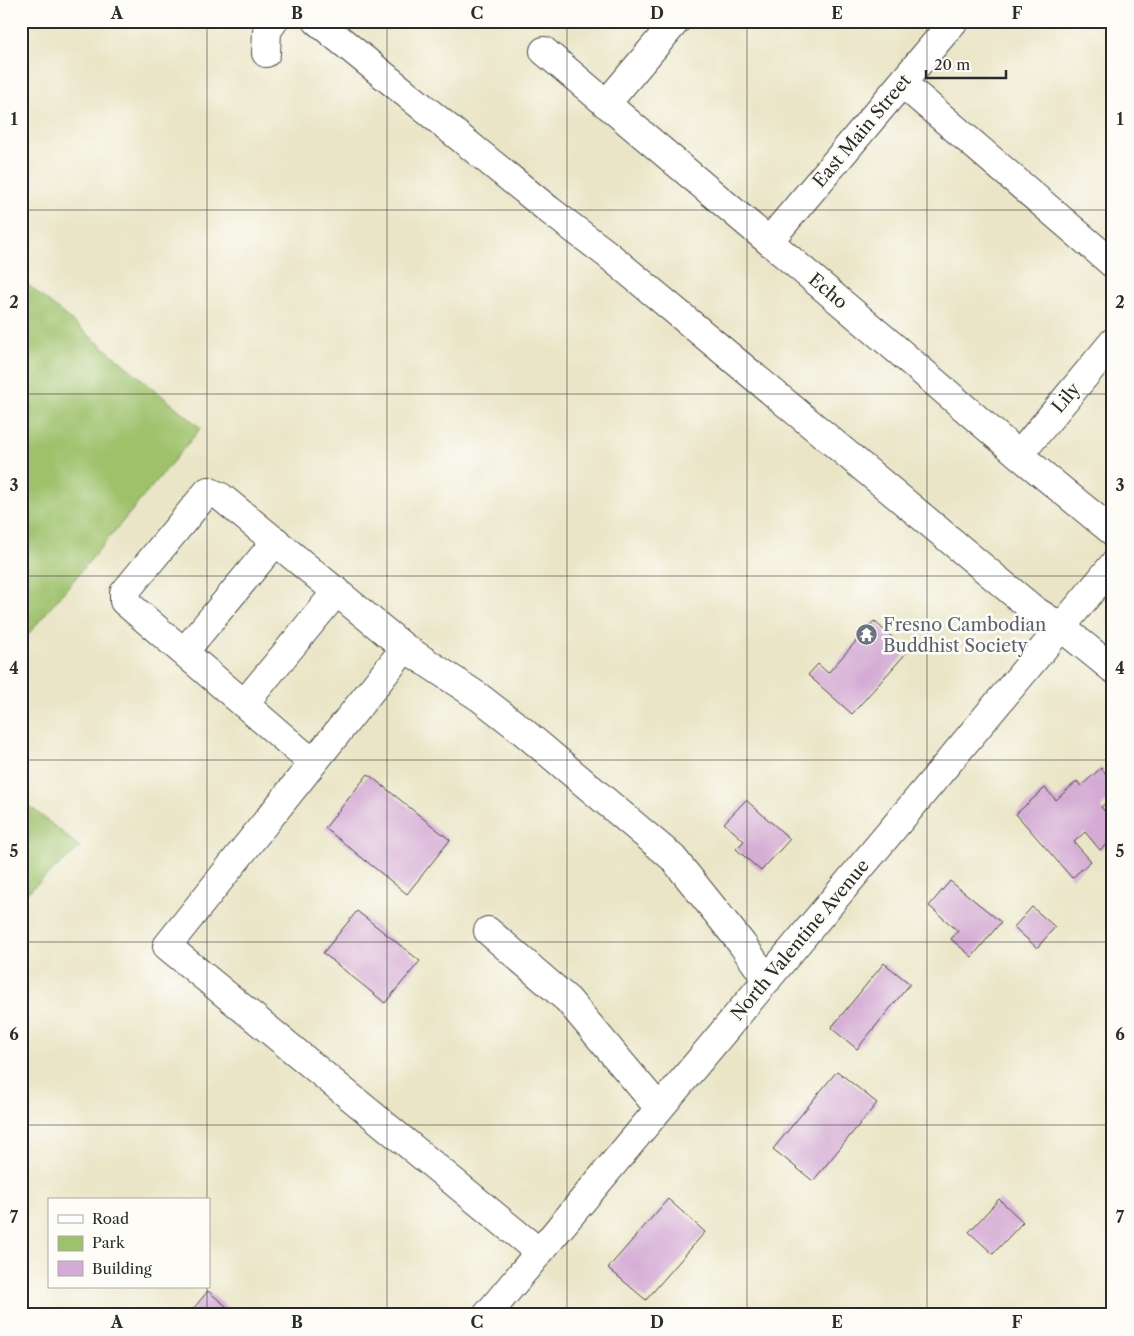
<svg xmlns="http://www.w3.org/2000/svg" width="1134" height="1336" font-family="'Libre Caslon Text',serif">
	<style>
		.green { fill: #9ec16b; stroke: #64764b }
		.building { fill: #d4abd4 }
		.lines { fill: none; stroke-linecap: round; stroke-linejoin: round }
		.minor-casing { stroke: #484742; stroke-width: 30 }
		.minor { stroke: #fff; stroke-width: 28 }
		.grid { fill: none; stroke: #2b2b2b; stroke-width: 1; stroke-opacity: 0.55 }
		.labels { text-anchor: middle; stroke-width: 5; stroke-linejoin: round; paint-order: stroke }
		.street-label { font-size: 18px; fill: #2b2b2b; stroke: #fdfcf7 }
		.worship-label { font-size: 18px; fill: #5b616d; stroke: #fdfcf7; text-anchor: start }
		.neatline { fill: none; stroke: #2b2b2b; stroke-width: 2 }
		.grid-label { font-size: 16px; text-anchor: middle; font-weight: bold; fill: #2b2b2b }
	</style>
	<rect width="100%" height="100%" fill="#fdfcf7"/>
	<filter id="ink" filterUnits="userSpaceOnUse"><feTurbulence type="fractalNoise" baseFrequency=".02" numOctaves="2"/><feDisplacementMap in="SourceGraphic" scale="10" xChannelSelector="R" yChannelSelector="G"/><feConvolveMatrix kernelMatrix="1 2 1 2 8 2 1 2 1" color-interpolation-filters="sRGB"/></filter>
	<filter id="wash" filterUnits="userSpaceOnUse"><feTurbulence type="fractalNoise" baseFrequency=".0096" numOctaves="4" result="noise"/><feDisplacementMap in="SourceGraphic" scale="20" xChannelSelector="R" yChannelSelector="G"/><feGaussianBlur stdDeviation="1.12" result="paint"/><feColorMatrix in="noise" values="0 0 0 0 0 0 0 0 0 0 0 0 0 0 0 0 0 1.4 0 .05"/><feComposite in="paint" operator="in"/></filter>
	<g filter="url(#wash)">
		<rect width="100%" height="100%" fill="#eae5c6"/>
		<path class="green" d="M21 279 201 428 21 643Z
			M21 799 80 847 21 898Z"/>
		<g id="blocks">
			<path class="building" d="M874 621 908 651 852 714 808 675 818 664 828 673Z
				M1101 768 1113 782V796L1101 807 1113 821V839L1100 850 1085 832 1074 842 1091 861 1072 878 1016 814 1045 788 1056 800 1077 781 1081 786Z
				M368 774 450 840 407 894 325 828Z
				M746 800 790 839 761 871 736 849 744 841 724 823Z
				M950 881 1001 922 972 957 951 939 958 931 929 906Z
				M1032 907 1055 927 1037 948 1014 927Z
				M357 911 420 961 385 1003 323 953Z
				M884 963 910 984 857 1049 831 1028Z
				M837 1071 877 1103 813 1181 773 1149Z
				M668 1199 705 1232 646 1300 608 1268Z
				M999 1199 1023 1222 993 1254 969 1232Z
				M208 1291 237 1315H188Z"/>
		</g>
	</g>
	<g filter="url(#ink)">
		<use href="#blocks" fill-opacity="0" stroke="#484742" stroke-width="1"/>
		<g class="lines">
			<defs>
				<path id="minor" d="M317 21 549 210 607 254 1034 610 1061 627 1113 669
					M544 51 895 348 1019 455 1113 532
					M266 53 267 31 274 21
					M902 83 1113 264
					M606 104 676 21
					M769 241 954 21
					M1019 455 1113 342
					M184 652 276 541
					M244 704 337 591
					M313 763 124 601V593L208 491 221 497 405 648
					M488 931 568 1000 659 1108
					M539 1252 167 946 405 648 479 697 519 728 673 858 742 944 767 980
					M487 1315 1113 565"/>
			</defs>
			<use href="#minor" class="minor-casing"/>
			<use href="#minor" class="minor"/>
		</g>
	</g>
	<path class="grid" d="M207 21V1200M387 21V1315M567 21V1315M747 21V1315M927 21V1315M21 210H1113M21 394H1113M21 576H1113M21 760H1113M21 942H1113M21 1125H1113M207 1287V1315"/>
	<defs>
		<symbol id="temple-disc" viewBox="-11 -11 22 22"><circle r="9.5" fill="#6b7280" stroke="#fdfcf7"/><path d="M0-6L5-2H3V0L6.5 2.5H4V6H1.5V3h-3V6H-4V2.5H-6.5L-3 0V-2H-5Z" fill="#fff"/></symbol>
	</defs>
	<g fill-rule="evenodd">
		<use href="#temple-disc" x="854" y="622" width="25" height="25"/>
	</g>
	<g class="labels">
		<g class="street-label">
			<text transform="translate(862 131) rotate(-50)" y="6">East Main Street</text>
			<text transform="translate(828 291) rotate(40)" y="6">Echo</text>
			<text transform="translate(1066 398) rotate(-50)" y="6">Lily</text>
			<text transform="translate(800 940) rotate(-50)" y="6">North Valentine Avenue</text>
		</g>
		<g class="worship-label">
			<text x="883" y="631">Fresno Cambodian<tspan x="883" dy="21">Buddhist Society</tspan></text>
		</g>
	</g>
	<rect width="1134" height="1336" fill="none" stroke="#fdfcf7" stroke-width="55"/>
	<rect x="48" y="1198" width="162" height="90" fill="#fdfcf7" stroke="#a9a8a5"/>
	<rect x="58" y="1215" width="25" height="8" fill="#ffffff" stroke="#a9a8a5"/>
	<text x="92" y="1224" font-size="15" fill="#2b2b2b">Road</text>
	<rect x="58" y="1236" width="25" height="15" fill="#9ec16b" stroke="#a9a8a5"/>
	<text x="92" y="1248" font-size="15" fill="#2b2b2b">Park</text>
	<rect x="58" y="1261" width="25" height="15" fill="#d4abd4" stroke="#a9a8a5"/>
	<text x="92" y="1274" font-size="15" fill="#2b2b2b">Building</text>
	<path d="M926 70v8h80v-8" fill="none" stroke="#2b2b2b" stroke-width="2.5"/>
	<text x="934" y="70" font-size="15" fill="#2b2b2b" stroke="#fdfcf7" stroke-width="4" paint-order="stroke">20 m</text>
	<rect x="28" y="28" width="1078" height="1280" class="neatline"/>
	<g class="grid-label">
		<text x="117" y="19">A</text>
		<text x="297" y="19">B</text>
		<text x="477" y="19">C</text>
		<text x="657" y="19">D</text>
		<text x="837" y="19">E</text>
		<text x="1017" y="19">F</text>
		<text x="14" y="125">1</text>
		<text x="1120" y="125">1</text>
		<text x="14" y="308">2</text>
		<text x="1120" y="308">2</text>
		<text x="14" y="491">3</text>
		<text x="1120" y="491">3</text>
		<text x="14" y="674">4</text>
		<text x="1120" y="674">4</text>
		<text x="14" y="857">5</text>
		<text x="1120" y="857">5</text>
		<text x="14" y="1040">6</text>
		<text x="1120" y="1040">6</text>
		<text x="14" y="1223">7</text>
		<text x="1120" y="1223">7</text>
		<text x="117" y="1328">A</text>
		<text x="297" y="1328">B</text>
		<text x="477" y="1328">C</text>
		<text x="657" y="1328">D</text>
		<text x="837" y="1328">E</text>
		<text x="1017" y="1328">F</text>
	</g>
</svg>
